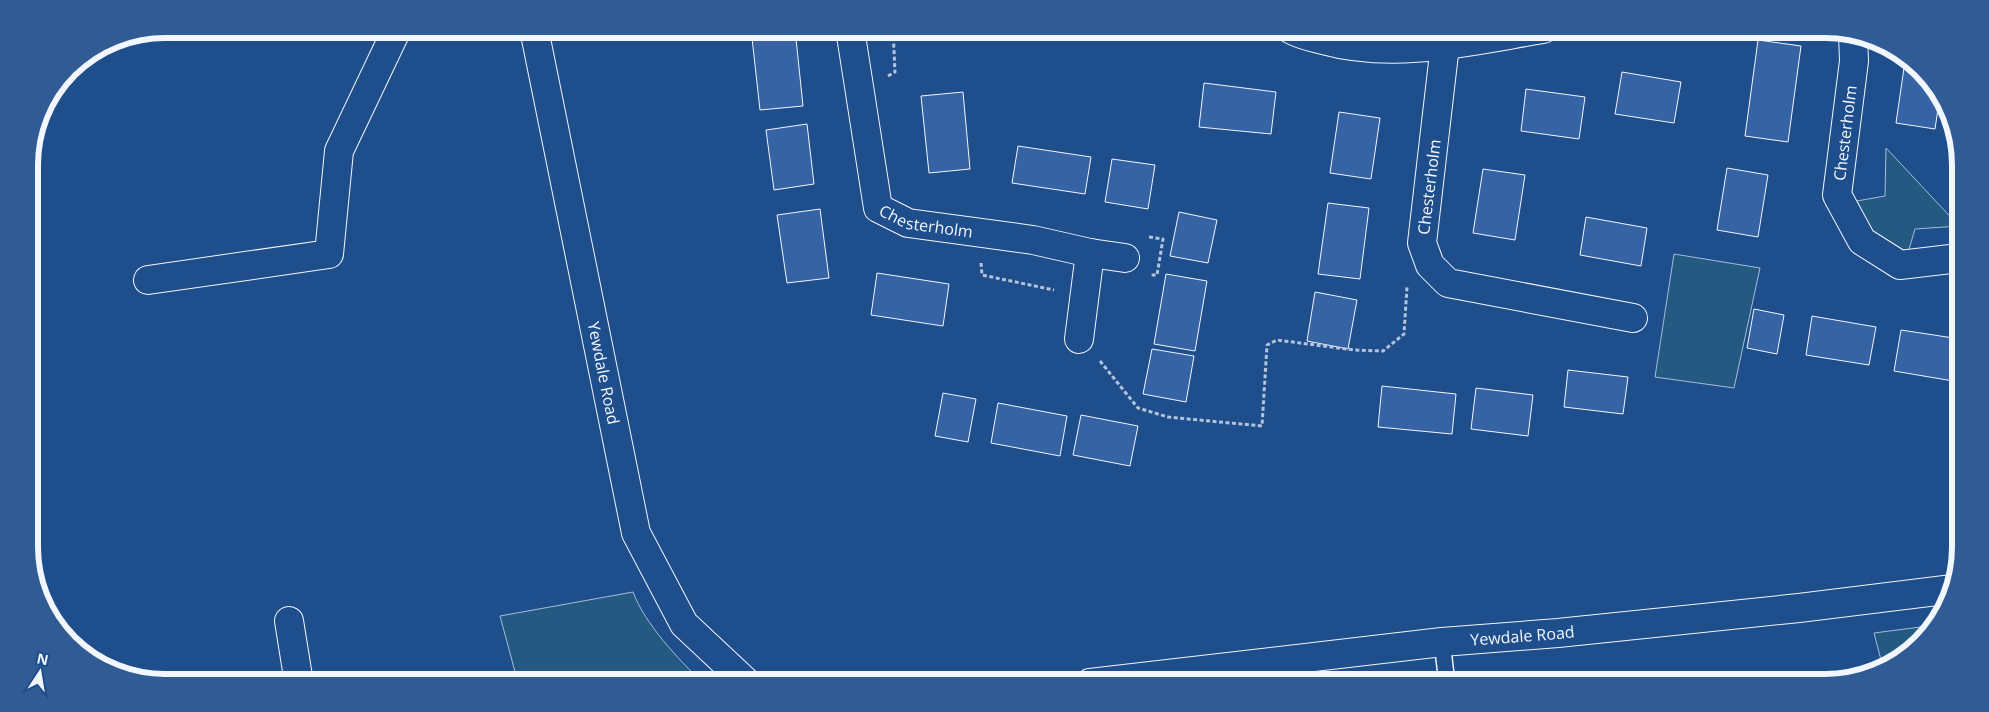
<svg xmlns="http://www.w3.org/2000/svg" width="1989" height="712" font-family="'Open Sans',sans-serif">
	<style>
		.green { fill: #245a82; stroke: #a8bbd7 }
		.building { fill: #3563a3; stroke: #f2f6ff }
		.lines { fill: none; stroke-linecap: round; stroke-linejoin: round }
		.lane-casing { stroke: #f2f6ff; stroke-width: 18 }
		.street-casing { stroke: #f2f6ff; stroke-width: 30 }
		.path { stroke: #b3c4dc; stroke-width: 3; stroke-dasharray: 4 2.5; stroke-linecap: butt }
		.lane { stroke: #1f4e8c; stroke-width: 15 }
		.street { stroke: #1f4e8c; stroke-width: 28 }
		.labels { text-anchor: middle; stroke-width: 4; stroke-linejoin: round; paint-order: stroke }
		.street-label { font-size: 16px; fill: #f2f6ff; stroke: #1f4e8c }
		.rim { fill: none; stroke: #f2f6ff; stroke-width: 6 }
	</style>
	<rect width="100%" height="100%" fill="#1f4e8c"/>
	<path class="green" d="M1886 148 1959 226 1915 229 1907 256 1871 234 1857 201 1885 196Z
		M1674 254 1760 268 1734 388 1655 377Z
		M633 592C645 624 678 659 703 683H518L500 616Z
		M1928 626 1907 655 1882 664 1874 633Z"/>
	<path class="building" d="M751 29H795L803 106 760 110Z
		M1758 40 1801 46 1788 142 1745 136Z
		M1905 61 1927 75 1939 102 1935 129 1896 123Z
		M1622 72 1681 82 1674 123 1615 114Z
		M1204 83 1276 92 1271 134 1199 127Z
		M1526 89 1585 97 1579 139 1521 131Z
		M963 92 970 169 929 173 921 96Z
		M1339 112 1380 118 1371 179 1330 173Z
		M807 124 814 184 774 190 766 130Z
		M1018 146 1091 157 1085 194 1012 183Z
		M1112 159 1155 165 1148 209 1105 202Z
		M1727 168 1768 175 1758 237 1717 230Z
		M1483 169 1525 175 1515 240 1473 233Z
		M1328 203 1369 208 1360 279 1318 274Z
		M820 209 829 278 787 283 777 215Z
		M1179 212 1217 220 1208 263 1170 256Z
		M1586 217 1647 228 1641 266 1580 255Z
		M877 273 949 284 943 326 871 315Z
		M1166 274 1207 281 1195 351 1154 344Z
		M1315 292 1357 300 1348 349 1307 341Z
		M1754 309 1784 315 1777 354 1747 348Z
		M1812 316 1876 327 1869 365 1806 355Z
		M1901 330 1960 339 1959 382 1894 371Z
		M1152 349 1194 356 1186 402 1143 394Z
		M1568 370 1628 377 1623 414 1564 407Z
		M1382 386 1456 394 1452 434 1378 427Z
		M1476 388 1533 395 1528 436 1471 429Z
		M943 393 976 399 968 442 935 436Z
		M998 403 1067 416 1060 456 991 443Z
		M1081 415 1138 426 1130 466 1073 455Z"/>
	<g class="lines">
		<defs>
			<path id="lane" d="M1442 642 1447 683"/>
			<g id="street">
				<path id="s1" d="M534 29 636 533 684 624 747 683"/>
				<path id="s2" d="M850 29 878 208 908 223 1033 240 1090 253 1125 258"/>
				<path d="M1290 29C1300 35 1311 37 1323 40 1395 60 1470 41 1543 29"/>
				<path d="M1853 34 1854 61 1837 195 1862 241 1900 265 1959 258"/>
				<path d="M1445 45 1422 243 1430 265 1448 283 1633 318"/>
				<path d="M148 280 329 254 339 151 397 29"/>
				<path d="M1079 339 1090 253"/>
				<path d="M289 621 299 683"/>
				<path id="s3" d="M1090 683 1442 642 1558 633 1799 608 1953 589"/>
			</g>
		</defs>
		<use href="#lane" class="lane-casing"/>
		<use href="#street" class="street-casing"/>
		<path class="path" d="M1252 29 1260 34
			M888 76 895 72 893 29
			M1149 237 1163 239 1157 275H1151
			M981 263 982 275 1054 290
			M1100 361 1138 408 1168 417 1262 426 1267 345 1277 340 1354 350 1383 351 1404 334 1407 287"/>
		<use href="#lane" class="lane"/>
		<use href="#street" class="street"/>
	</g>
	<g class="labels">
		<g class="street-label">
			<text transform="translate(1845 133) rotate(-83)" y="6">Chesterholm</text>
			<text transform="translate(1429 187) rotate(-83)" y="6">Chesterholm</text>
			<text dy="6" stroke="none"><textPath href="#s2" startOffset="232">Chesterholm</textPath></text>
			<text dy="6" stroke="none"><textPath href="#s1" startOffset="351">Yewdale Road</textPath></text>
			<text dy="6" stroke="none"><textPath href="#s3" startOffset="435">Yewdale Road</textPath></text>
		</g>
	</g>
	<path d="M0 0H1989V712H0ZM165 38H1825A127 127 0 0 1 1952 165V547A127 127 0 0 1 1825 674H165A127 127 0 0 1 38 547V165A127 127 0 0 1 165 38Z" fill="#305b95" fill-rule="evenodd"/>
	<path class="rim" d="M165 38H1825A127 127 0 0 1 1952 165V547A127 127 0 0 1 1825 674H165A127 127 0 0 1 38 547V165A127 127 0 0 1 165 38Z"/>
	<g transform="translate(40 672) rotate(12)" stroke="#1f4e8c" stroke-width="4" paint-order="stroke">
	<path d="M0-4L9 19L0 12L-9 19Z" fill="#f2f6ff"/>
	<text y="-8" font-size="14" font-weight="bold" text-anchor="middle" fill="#f2f6ff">N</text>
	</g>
</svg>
